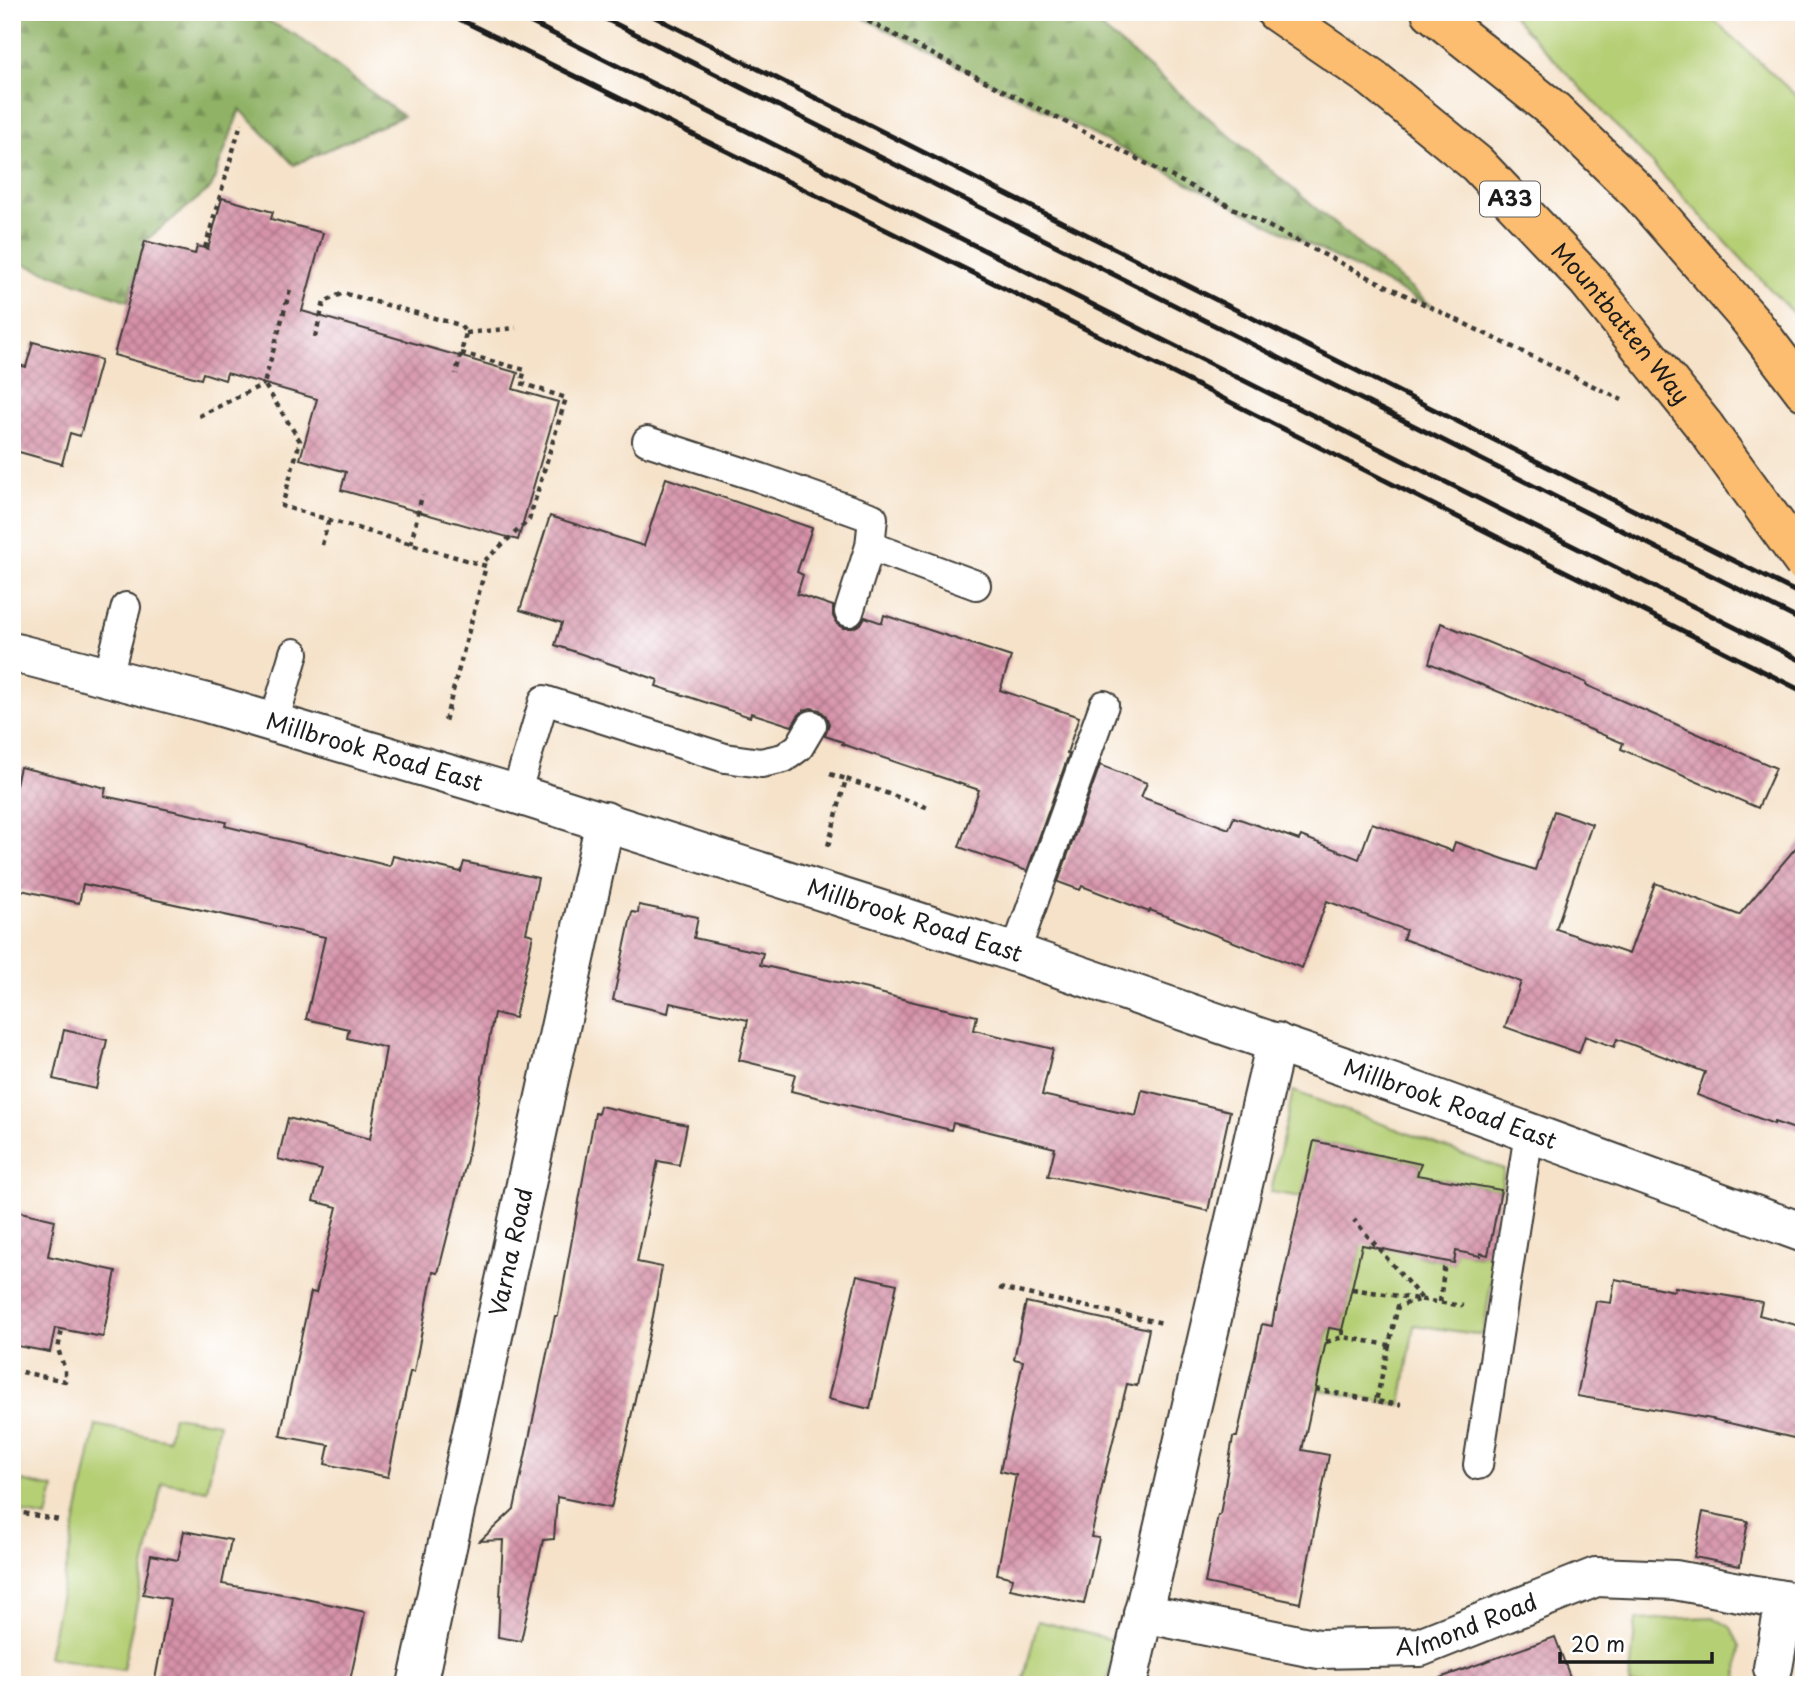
<svg xmlns="http://www.w3.org/2000/svg" width="1816" height="1697" font-family="'Playpen Sans',sans-serif">
	<style>
		.grass { fill: #b5cf75; stroke: #687648; stroke-width: 2 }
		.forest { fill: url(#forest-firs); stroke: #566741; stroke-width: 2 }
		.building { fill: url(#building-cross-hatch) }
		.lines { fill: none; stroke-linecap: round; stroke-linejoin: round }
		.lane-casing { stroke: #3d3a36; stroke-width: 32 }
		.street-casing { stroke: #3d3a36; stroke-width: 42 }
		.highway-casing { stroke: #3d3a36; stroke-width: 42 }
		.path { stroke: #3d3a36; stroke-width: 4.5; stroke-dasharray: 5 5; stroke-linecap: butt }
		.lane { stroke: #fff; stroke-width: 28 }
		.street { stroke: #fff; stroke-width: 38 }
		.highway { stroke: #fcbd6f; stroke-width: 38 }
		.rail { stroke: #1c1c1c; stroke-width: 5 }
		.highway-bridge-casing { stroke: #3d3a36; stroke-width: 42; stroke-linecap: butt }
		.highway-bridge { stroke: #fcbd6f; stroke-width: 38 }
		.labels { text-anchor: middle; stroke-width: 5; stroke-linejoin: round; paint-order: stroke }
		.shield { fill: #fff; stroke: #606060; stroke-width: 2 }
		.shield-label { font-size: 21px; font-weight: bold; fill: #1c1c1c }
		.street-label { font-size: 23px; fill: #1c1c1c; stroke: #fff }
	</style>
	<defs>
		<pattern id="forest-firs" width="22" height="20" patternUnits="userSpaceOnUse" patternTransform="scale(1.75)"><rect width="22" height="20" fill="#90b266"/><path d="M5 1l3.5 6h-7zM16 11l3.5 6h-7z" fill="#759053"/></pattern>
		<pattern id="building-cross-hatch" width="8" height="8" patternUnits="userSpaceOnUse" patternTransform="scale(1.75)"><rect width="8" height="8" fill="#d692a9"/><path d="M0 0l8 8M0 8l8-8" fill="none" stroke="#ad7689"/></pattern>
	</defs>
	<rect width="100%" height="100%" fill="#fff"/>
	<filter id="ink" filterUnits="userSpaceOnUse"><feTurbulence type="fractalNoise" baseFrequency=".0143" numOctaves="2"/><feDisplacementMap in="SourceGraphic" scale="14" xChannelSelector="R" yChannelSelector="G"/><feConvolveMatrix kernelMatrix="1 2 1 2 8 2 1 2 1" color-interpolation-filters="sRGB"/></filter>
	<filter id="wash" filterUnits="userSpaceOnUse"><feTurbulence type="fractalNoise" baseFrequency=".00686" numOctaves="4" result="noise"/><feDisplacementMap in="SourceGraphic" scale="28" xChannelSelector="R" yChannelSelector="G"/><feGaussianBlur stdDeviation="1.57" result="paint"/><feColorMatrix in="noise" values="0 0 0 0 0 0 0 0 0 0 0 0 0 0 0 0 0 1.4 0 .05"/><feComposite in="paint" operator="in"/></filter>
	<g filter="url(#wash)">
		<rect width="100%" height="100%" fill="#f5e2c9"/>
		<path class="grass" d="M1509 12H1705L1804 103V325Z
			M1293 1091 1504 1169 1501 1190 1417 1175 1421 1164 1314 1141 1302 1197 1271 1192Z
			M1459 1239 1468 1254 1479 1256 1480 1253 1495 1257 1483 1335 1414 1325 1401 1405 1315 1389 1329 1328 1342 1329 1363 1241 1426 1258 1453 1263Z
			M173 1416 219 1423 207 1490 162 1482 123 1670 48 1657 96 1425 168 1440Z
			M12 1479 54 1488 47 1518 18 1512 15 1526 12 1525Z
			M1713 1617 1730 1627 1740 1646 1737 1685H1629L1636 1620Z
			M1038 1621 1117 1641 1106 1685H1022Z"/>
		<path class="forest" d="M12 12H250L296 35 403 116 294 165 240 109 211 188 145 241 128 301 12 260V73L16 60 12 59Z
			M852 12H1083L1434 308Z"/>
		<g id="blocks">
			<path class="building" d="M222 198 273 212 271 219 323 233 302 311 518 373 513 389 558 402 518 540 341 490 346 472 300 459 317 399 227 373 225 380 203 373 201 379 114 355 145 241 195 254 197 246 208 249Z
				M33 342 101 360 80 436 70 433 62 464 12 450V363L26 367Z
				M666 478 812 528 797 572 803 575 797 594 833 606V616L837 624 843 628H853L861 624 865 617 882 623 884 615 1011 657 1000 690 1079 717 1067 753 1069 754 1027 871 959 847 979 790 842 744 843 742 825 736 829 724 826 716 820 710 811 708 804 710 798 716 792 726 751 713 750 717 656 686 658 680 555 645 562 623 520 610 550 516 644 546Z
				M1441 623 1587 683 1586 685 1776 768 1758 808 1621 749 1623 743 1429 663Z
				M1100 765 1147 783 1141 797 1229 829 1234 817 1299 840 1301 836 1359 859 1372 823 1452 851 1455 842 1535 870 1554 811 1592 824 1556 929 1629 954 1655 883 1739 915 1804 838V1132L1774 1122V1124L1697 1095 1705 1072 1617 1039 1614 1047 1585 1036 1579 1053 1505 1027 1521 982 1403 939 1406 930 1327 901 1302 968 1150 910 1149 912 1082 886 1080 890 1058 882Z
				M20 767 106 788 104 796 226 822 225 826 390 866 393 856 461 872 464 862 538 878 526 933 533 935 515 1018 494 1013 467 1159 438 1273 433 1272 414 1372H410L388 1477 325 1464 329 1445 280 1436 311 1292 316 1293 337 1207 313 1201 322 1170 278 1159 288 1118 370 1139 386 1048 347 1038 349 1029 306 1019 325 937 83 884 79 903 12 888V802Z
				M639 905 698 917 694 938 763 953 760 965 872 990V991L918 1003 977 1016 974 1030 1053 1049 1042 1095 1136 1116 1142 1090 1230 1111 1208 1211 1111 1188 1048 1176 1055 1148 953 1123 951 1130 791 1091 795 1074 739 1060 748 1020 670 1003 668 1013 613 1000 632 912 638 913Z
				M64 1030 107 1040 96 1089 53 1079Z
				M600 1106 687 1125 679 1165 658 1161 637 1262 662 1267 653 1316 628 1431 629 1432 611 1508 557 1497 554 1539 543 1540 521 1641 498 1637 503 1540 480 1541 514 1509 555 1316H558L595 1113 598 1114Z
				M1314 1141 1421 1164 1417 1175 1501 1190 1488 1255 1480 1253V1256L1456 1251 1454 1263 1362 1245 1342 1330 1329 1328 1302 1450 1329 1455 1300 1603 1205 1583 1218 1515H1220L1233 1437H1237L1262 1324 1272 1326 1275 1309 1276 1310Z
				M12 1210 55 1220 48 1256 116 1271 103 1337 55 1328 50 1352 12 1345Z
				M857 1275 897 1284 870 1409 828 1399Z
				M1615 1279 1674 1291 1675 1287 1762 1302 1759 1315 1804 1327V1406L1798 1439 1712 1419 1577 1396 1596 1301 1611 1303Z
				M1026 1302 1149 1329 1137 1386 1127 1384 1106 1469 1091 1537 1099 1538 1084 1604 1010 1589 1013 1578 997 1574 1016 1475 1000 1471 1023 1361 1014 1359Z
				M1703 1512 1748 1521 1740 1566 1694 1557Z
				M184 1531 231 1540 222 1584 288 1595 365 1612 349 1685H154L170 1599 143 1594 151 1555 178 1560Z
				M1555 1637 1573 1685H1438L1437 1679Z"/>
		</g>
	</g>
	<g filter="url(#ink)">
		<use href="#blocks" fill-opacity="0" stroke="#3d3a36" stroke-width="2"/>
		<g class="lines">
			<defs>
				<path id="lane" d="M647 441 761 478 873 518 870 546
					M849 612 870 546 976 585
					M108 676 126 607
					M274 722 294 653
					M516 794 544 700 725 758 761 763 784 758 799 747 812 725
					M1015 953 1104 705
					M1478 1465 1529 1133"/>
				<g id="street">
					<path id="s1" d="M12 652 207 703 516 794 1001 948 1432 1097 1804 1233"/>
					<path id="s2" d="M1143 1613 1318 1649 1420 1647 1596 1577 1675 1580 1804 1604"/>
					<path d="M1773 1668 1785 1601"/>
					<path id="s3" d="M417 1685 605 821"/>
					<path d="M1127 1685 1276 1042"/>
				</g>
				<g id="highway">
					<path id="s4" d="M1276 12 1372 78 1477 164 1588 281 1705 427"/>
					<path d="M1431 12 1555 111 1641 195 1750 320 1804 391"/>
				</g>
			</defs>
			<use href="#lane" class="lane-casing"/>
			<use href="#street" class="street-casing"/>
			<use href="#highway" class="highway-casing"/>
			<path class="path" d="M850 12 1360 273 1622 400
				M205 248 241 123
				M290 290 264 384 300 441 282 506 486 566 444 725
				M466 333 516 328
				M315 337 324 302 343 293 460 325 466 333 456 374
				M461 353 525 370 521 383 566 398 529 520 481 564
				M199 416 264 384
				M411 544 422 495
				M322 545 329 519
				M830 774 846 779
				M828 846 846 779 929 808
				M999 1288 1163 1323
				M1352 1289 1463 1306
				M1440 1302 1445 1262
				M1342 1330 1343 1337 1389 1345 1398 1306 1422 1299 1354 1220
				M1326 1342 1343 1337
				M1389 1345 1376 1401 1401 1405
				M12 1370 65 1381V1370L58 1349 62 1329
				M1315 1389 1376 1401
				M15 1526 18 1512 59 1520"/>
			<use href="#lane" class="lane"/>
			<use href="#street" class="street"/>
			<use href="#highway" class="highway"/>
			<path class="rail" d="M445 12 1034 303 1804 692
				M510 12 1804 662
				M592 12 1804 622
				M645 12 1804 596"/>
			<defs>
				<path id="highway-bridge" d="M1705 427 1804 563"/>
			</defs>
			<use href="#highway-bridge" class="highway-bridge-casing"/>
			<use href="#highway-bridge" class="highway-bridge"/>
		</g>
	</g>
	<g class="labels">
		<rect class="shield" x="1480" y="181.5" width="60" height="35" rx="5"/>
		<g class="shield-label">
			<text x="1510" y="206">A33</text>
		</g>
		<g class="street-label">
			<text dy="8" stroke="none"><textPath href="#s4" startOffset="467">Mountbatten Way</textPath></text>
			<text dy="8" stroke="none"><textPath href="#s1" startOffset="376">Millbrook Road East</textPath></text>
			<text dy="8" stroke="none"><textPath href="#s1" startOffset="942">Millbrook Road East</textPath></text>
			<text dy="8" stroke="none"><textPath href="#s1" startOffset="1508">Millbrook Road East</textPath></text>
			<text dy="8" stroke="none"><textPath href="#s3" startOffset="443">Varna Road</textPath></text>
			<text dy="8" stroke="none"><textPath href="#s2" startOffset="331">Almond Road</textPath></text>
		</g>
	</g>
	<rect width="1816" height="1697" fill="none" stroke="#fff" stroke-width="42"/>
	<path d="M1560 1652v10h152v-10" fill="none" stroke="#1c1c1c" stroke-width="3.5"/>
	<text x="1571" y="1652" font-size="21" fill="#1c1c1c" stroke="#ffffff" stroke-width="5" paint-order="stroke">20 m</text>
</svg>
